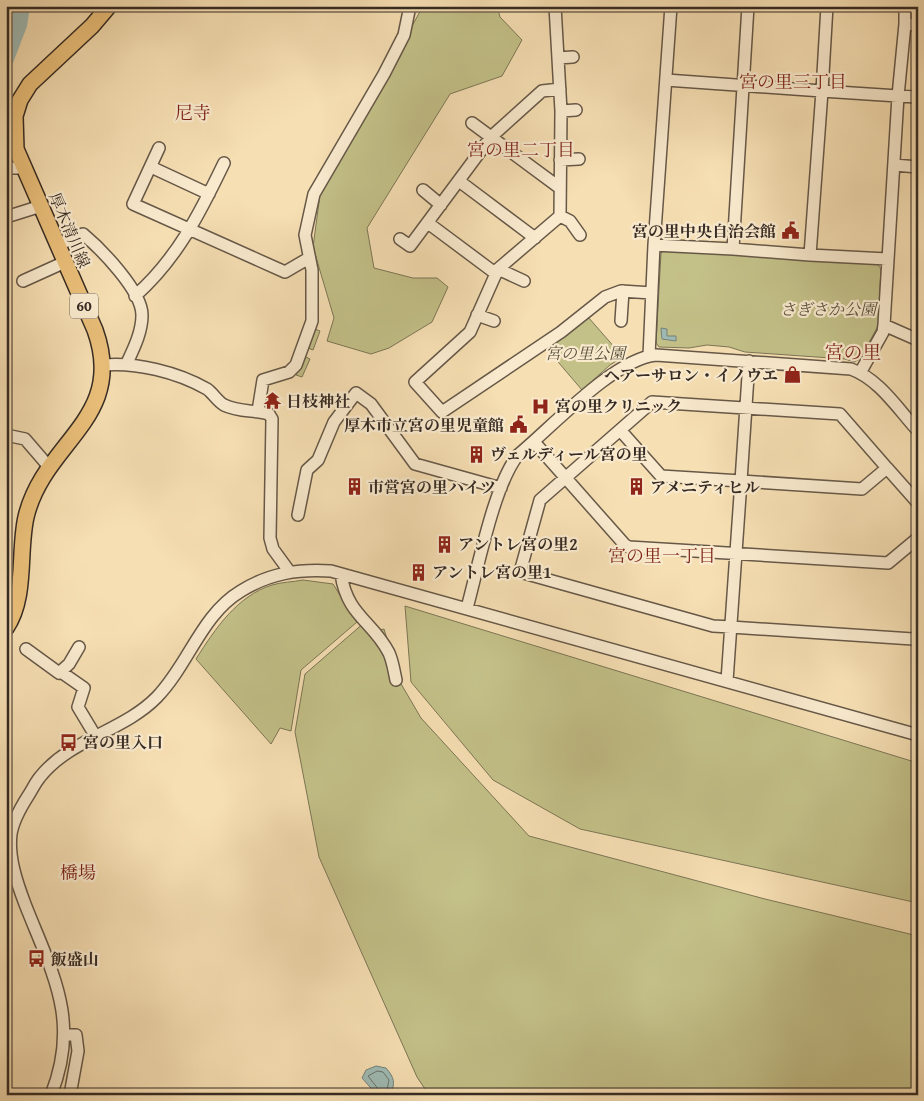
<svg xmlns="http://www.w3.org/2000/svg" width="924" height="1101" font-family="'Gentium Book Plus','Noto Serif JP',serif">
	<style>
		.green { fill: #c3c088; stroke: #7c7656 }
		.water { fill: #9fbbb5; stroke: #75817b }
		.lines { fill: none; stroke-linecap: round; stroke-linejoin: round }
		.shore { stroke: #6a736c; stroke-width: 1 }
		.river { stroke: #9fbbb5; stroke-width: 16 }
		.minor-casing { stroke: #665848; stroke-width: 14 }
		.major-casing { stroke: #362b24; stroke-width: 18 }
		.minor { stroke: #f9eace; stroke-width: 11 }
		.major { stroke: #ebc07a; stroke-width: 15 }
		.labels { text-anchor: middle; stroke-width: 4.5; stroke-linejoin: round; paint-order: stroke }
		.shield { fill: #f9eace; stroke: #706457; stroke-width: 1 }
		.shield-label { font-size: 15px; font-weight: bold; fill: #362b24 }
		.street-label { font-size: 16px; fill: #362b24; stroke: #f9eace }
		.poi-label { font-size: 16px; font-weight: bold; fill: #362b24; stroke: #f9eace; text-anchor: start }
		.park-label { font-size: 16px; font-style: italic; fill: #59503d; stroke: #f9eace }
		.neighbourhood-label { font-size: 18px; fill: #7a1f14; stroke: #f9eace }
		.quarter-label { font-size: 19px; fill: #7a1f14; stroke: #f9eace }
	</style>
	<rect width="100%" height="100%" fill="#f6dfb3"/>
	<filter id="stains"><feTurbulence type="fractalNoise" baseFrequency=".004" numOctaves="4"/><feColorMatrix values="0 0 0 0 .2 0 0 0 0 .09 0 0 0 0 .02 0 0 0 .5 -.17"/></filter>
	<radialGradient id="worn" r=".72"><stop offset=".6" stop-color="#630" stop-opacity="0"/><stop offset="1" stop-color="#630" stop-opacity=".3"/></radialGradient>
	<path class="green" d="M423 6H497L500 17 522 40 502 76 450 94 367 228 374 268 413 278H437L448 287 432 322 389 348 371 354 327 341 334 318 313 247 320 195Z
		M665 250 877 264 881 269 878 326 860 359 854 362 845 359 745 352 729 347 707 345 689 348 659 347 656 343 661 253Z
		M588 317 623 357 610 365 582 390 547 349Z
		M315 329 320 331 313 350 308 348Z
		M304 356 310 359 302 377 296 375Z
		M303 580 333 584 357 622 301 670 291 731 280 728 271 744 196 659C215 629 237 596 272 585 282 582 293 582 303 580Z
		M405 606 918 763V903L580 829 493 780 411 682Z
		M365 622 371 632 384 629 390 649V665L421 718 529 836 765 899 918 936V1095H429L417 1077 319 857 295 732 305 674Z"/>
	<path class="water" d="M661 328 667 329V336H676V341L662 339Z
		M376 1066 386 1068C394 1077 396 1083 390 1095H377L362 1078 366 1070Z"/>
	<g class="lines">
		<path class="shore" d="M380 1095 379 1090 368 1076 377 1071 383 1072 389 1080 386 1095"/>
		<path class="river" d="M6 59 19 25 22 6"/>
		<defs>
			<path id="minor" d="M555 6 561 111 560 216 498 269 470 332 415 382 442 412 561 332 605 297 621 291 652 293
				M827 6 822 91 898 96 884 325 883 332 860 373
				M905 24V6
				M918 25 905 24 898 96 918 97
				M558 58 573 57
				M666 80 822 91 810 255 733 249
				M561 111 576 110
				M472 123 560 188
				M159 148 133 204 285 272 309 258
				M560 160 579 159
				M894 165 918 167
				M151 167 209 194
				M6 168H24
				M459 181 535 238
				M423 190 441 205
				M560 216 570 221 580 235
				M6 217 41 206
				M428 223 495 273
				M400 239 410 246 491 137 542 91 560 89
				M654 245 733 249 748 6
				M58 246 73 237 83 234C101 249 142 291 142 315 142 332 134 348 127 363
				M810 255 887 259
				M498 269 524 281
				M23 281 65 262
				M135 296C177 259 200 213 224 163
				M477 315 494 321
				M621 321 623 291
				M884 325 918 340
				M649 356 654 245 671 6
				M103 365C136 362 177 372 207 389 213 393 217 401 224 405 238 412 254 410 269 414L272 419 270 538 273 549 289 571
				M258 411 263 380 289 372 296 365 312 321V270L305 235 314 194 384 74 404 35 410 6
				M620 430 661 476 741 481 749 361
				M6 435 25 439 50 468
				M534 442 625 545 629 547 888 563 918 538
				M887 468 918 503
				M298 515 307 470 318 460 334 422 356 393 371 404 415 464 501 488
				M341 574C347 616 373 621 389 653 393 662 394 671 396 680
				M467 608C478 568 494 485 518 455 552 427 614 359 656 355L851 369C879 379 898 409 918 431
				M26 649 59 673 69 664 79 647
				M61 672 84 688 78 707 96 737
				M727 681 741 481 862 489 887 468 840 414 652 402 540 500 520 572 713 626 731 627 913 639 918 636
				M65 1035H76L78 1051 70 1095
				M51 1095C81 1020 52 973 25 904 17 883 8 857 11 834 13 821 21 807 28 796 32 790 35 783 40 777 70 739 124 731 157 697 189 664 201 615 241 591 270 573 298 569 331 571L918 735"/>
			<path id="major" d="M6 628C27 597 18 552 26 517 44 441 127 419 95 330L16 149 15 116 20 100 30 84 92 26 109 6"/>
		</defs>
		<use href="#minor" class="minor-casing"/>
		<use href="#major" class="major-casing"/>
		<use href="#minor" class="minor"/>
		<use href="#major" class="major"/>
	</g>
	<defs>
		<symbol id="civic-bare" viewBox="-9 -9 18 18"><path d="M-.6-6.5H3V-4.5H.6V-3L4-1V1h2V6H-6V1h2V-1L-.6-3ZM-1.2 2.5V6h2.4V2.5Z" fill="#8f2418" stroke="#f9eace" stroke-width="2.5" paint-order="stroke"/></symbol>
		<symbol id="shop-bare" viewBox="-9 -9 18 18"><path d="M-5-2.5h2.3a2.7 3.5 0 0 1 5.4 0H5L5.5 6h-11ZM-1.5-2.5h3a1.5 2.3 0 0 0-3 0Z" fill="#8f2418" stroke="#f9eace" stroke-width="2.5" paint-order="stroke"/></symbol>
		<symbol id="temple-bare" viewBox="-9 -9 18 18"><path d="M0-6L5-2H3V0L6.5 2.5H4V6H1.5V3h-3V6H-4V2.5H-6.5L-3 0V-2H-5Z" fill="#8f2418" stroke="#f9eace" stroke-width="2.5" paint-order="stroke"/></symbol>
		<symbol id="hospital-bare" viewBox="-9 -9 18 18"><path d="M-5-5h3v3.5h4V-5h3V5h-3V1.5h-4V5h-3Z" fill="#8f2418" stroke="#f9eace" stroke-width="2.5" paint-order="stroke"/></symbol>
		<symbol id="building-bare" viewBox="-9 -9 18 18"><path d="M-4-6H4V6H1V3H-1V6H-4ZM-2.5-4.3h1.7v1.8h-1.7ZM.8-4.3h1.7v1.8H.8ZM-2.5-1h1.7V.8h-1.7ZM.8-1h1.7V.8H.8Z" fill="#8f2418" stroke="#f9eace" stroke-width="2.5" paint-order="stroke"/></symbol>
		<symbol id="bus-bare" viewBox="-9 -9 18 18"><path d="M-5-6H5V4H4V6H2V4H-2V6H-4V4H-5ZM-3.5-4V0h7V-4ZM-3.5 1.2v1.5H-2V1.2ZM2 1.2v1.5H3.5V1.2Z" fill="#8f2418" stroke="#f9eace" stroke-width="2.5" paint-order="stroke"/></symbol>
	</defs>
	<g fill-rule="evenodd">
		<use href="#civic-bare" x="778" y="218" width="25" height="25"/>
		<use href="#shop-bare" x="780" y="362" width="25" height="25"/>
		<use href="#temple-bare" x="260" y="388" width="25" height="25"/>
		<use href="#hospital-bare" x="528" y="394" width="25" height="25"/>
		<use href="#civic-bare" x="506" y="412" width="25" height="25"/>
		<use href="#building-bare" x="464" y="442" width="25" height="25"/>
		<use href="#building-bare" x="342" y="474" width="25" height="25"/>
		<use href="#building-bare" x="624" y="474" width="25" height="25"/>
		<use href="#building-bare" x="432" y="532" width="25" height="25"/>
		<use href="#building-bare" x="406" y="560" width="25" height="25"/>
		<use href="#bus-bare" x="56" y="730" width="25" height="25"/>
		<use href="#bus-bare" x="24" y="946" width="25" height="25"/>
	</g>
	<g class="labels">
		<rect class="shield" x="70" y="293.5" width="28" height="25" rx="4"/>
		<g class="shield-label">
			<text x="84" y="311">60</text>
		</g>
		<g class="street-label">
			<text transform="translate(70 230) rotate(67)" y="6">厚木清川線</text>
		</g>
		<g class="poi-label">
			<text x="776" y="237" text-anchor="end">宮の里中央自治会館</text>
			<text x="778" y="381" text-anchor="end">ヘアーサロン・イノウエ</text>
			<text x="286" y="407">日枝神社</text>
			<text x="555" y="412">宮の里クリニック</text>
			<text x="504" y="431" text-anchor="end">厚木市立宮の里児童館</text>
			<text x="490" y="460">ヴェルディール宮の里</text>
			<text x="368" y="493">市営宮の里ハイツ</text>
			<text x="650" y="493">アメニティヒル</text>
			<text x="458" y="550">アントレ宮の里2</text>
			<text x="432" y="578">アントレ宮の里1</text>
			<text x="83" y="748">宮の里入口</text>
			<text x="51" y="965">飯盛山</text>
		</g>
		<g class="park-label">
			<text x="828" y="315">さぎさか公園</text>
			<text x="585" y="359">宮の里公園</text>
		</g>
		<g class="neighbourhood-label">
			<text x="793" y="88">宮の里三丁目</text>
			<text x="193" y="119">尼寺</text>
			<text x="521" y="156">宮の里二丁目</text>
			<text x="662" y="562">宮の里一丁目</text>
			<text x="78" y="879">橋場</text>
		</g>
		<g class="quarter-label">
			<text x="853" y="359">宮の里</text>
		</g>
	</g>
	<rect width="924" height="1101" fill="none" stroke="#f6dfb3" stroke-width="25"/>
	<rect x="8" y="8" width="909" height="1086" fill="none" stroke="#362b24" stroke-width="2.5"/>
	<rect x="12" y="12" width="899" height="1076" fill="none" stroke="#362b24"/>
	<rect width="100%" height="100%" filter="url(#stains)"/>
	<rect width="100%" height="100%" fill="url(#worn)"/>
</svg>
